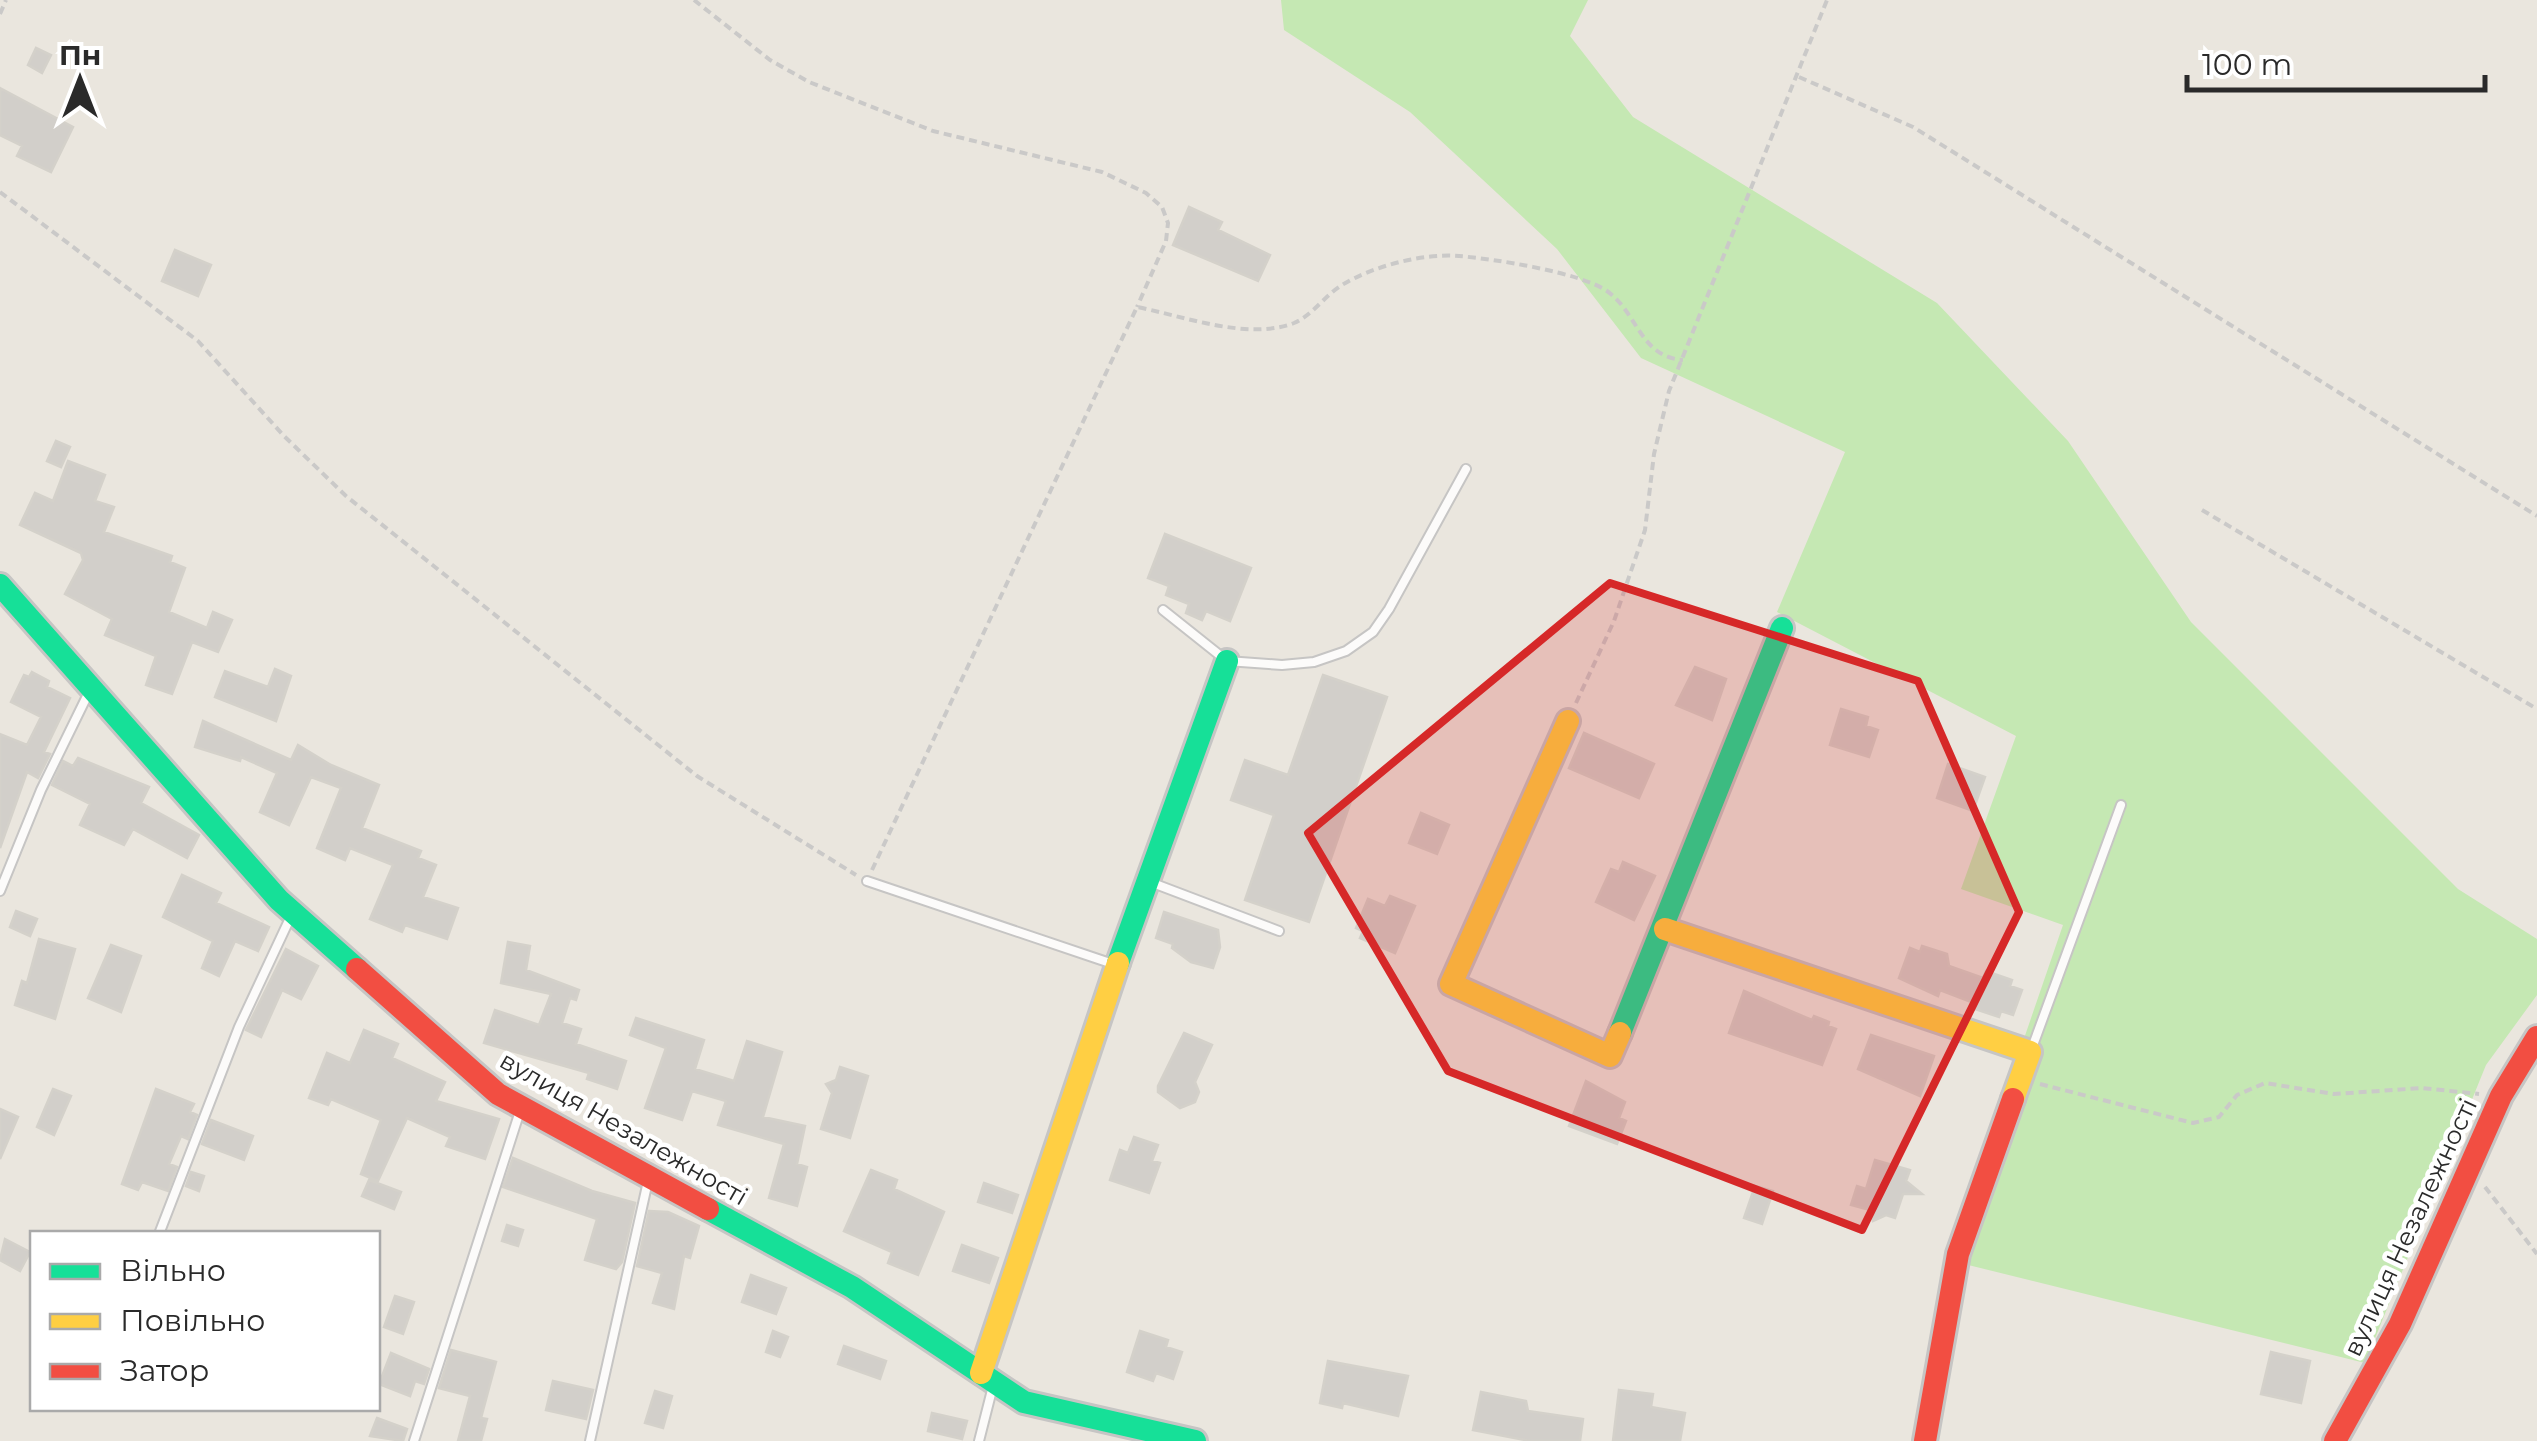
<svg xmlns="http://www.w3.org/2000/svg" width="2537" height="1441" font-family="Montserrat,sans-serif">
	<style>
		.green { fill: #c5e8b3 }
		.building { fill: #d2cfca; stroke: #d4d1ca; stroke-width: 2.5 }
		.lines { fill: none; stroke-linecap: round; stroke-linejoin: round }
		.lane-casing { stroke: #c6c5c4; stroke-width: 12 }
		.fast-casing { stroke: #c6c5c4; stroke-width: 28 }
		.slow-casing { stroke: #c6c5c4; stroke-width: 28 }
		.jam-casing { stroke: #c6c5c4; stroke-width: 28 }
		.path { stroke: #cac9c8; stroke-width: 4; stroke-dasharray: 8 5; stroke-linecap: butt }
		.lane { stroke: #fcfbfa; stroke-width: 8 }
		.fast { stroke: #16e098; stroke-width: 22 }
		.slow { stroke: #ffcf43; stroke-width: 22 }
		.jam { stroke: #f24e42; stroke-width: 22 }
		.marked { fill: #d62828; fill-opacity: 0.2; stroke: #d62828; stroke-width: 8; stroke-linejoin: round }
		.labels { text-anchor: middle; stroke-width: 9; stroke-linejoin: round; paint-order: stroke }
		.street-label { font-size: 25px; fill: #2a2a2a; stroke: #fff }
	</style>
	<rect width="100%" height="100%" fill="#eae6de"/>
	<path class="green" d="M1281 0H1588L1570 36 1633 117 1937 303 2068 441 2191 622 2458 889 2537 939V995L2486 1065 2365 1363 1948 1260 2063 925 1961 889 2016 736 1777 612 1845 452 1641 358 1557 249 1410 112 1284 30Z"/>
	<path class="building" d="M36 48 51 55 42 73 28 65Z
		M0 88 73 127 51 172 17 156 22 146 0 135Z
		M1189 207 1222 222 1218 230 1270 255 1258 281 1173 245Z
		M175 250 211 265 198 296 162 281Z
		M56 441 70 447 61 467 47 461Z
		M68 461 105 475 95 501 114 507 104 532 172 556 170 562 185 568 169 612 207 628 213 612 232 620 218 652 192 642 172 694 146 685 156 656 105 635 112 619 65 594 83 560 81 553 20 525 35 493 53 501Z
		M1165 534 1251 568 1230 621 1206 611 1202 620 1186 613 1189 604 1166 595 1169 586 1148 578Z
		M1695 667 1726 679 1712 720 1676 705Z
		M275 669 291 676 276 721 215 697 225 671 268 687Z
		M32 672 49 681 47 687 70 698 44 752 50 754 38 778 27 772 0 848V734L27 745 41 717 11 702 24 675 29 677Z
		M1323 675 1387 697 1309 922 1245 900 1274 815 1231 800 1245 760 1288 775Z
		M1841 709 1868 717 1866 726 1878 730 1869 757 1830 745Z
		M203 721 291 760 298 745 331 765 379 785 362 828 421 851 418 858 436 865 423 897 458 908 447 939 405 925 402 932 370 919 393 865 350 848 345 860 317 848 341 788 311 777 289 825 260 812 277 773 241 757 240 761 195 747Z
		M1584 733 1654 764 1639 798 1569 768Z
		M78 758 149 787 141 803 199 835 187 858 133 829 124 845 80 825 90 804 52 785 63 761 73 766Z
		M1948 764 1985 777 1973 811 1937 798Z
		M1421 813 1449 825 1437 854 1409 843Z
		M1623 862 1655 876 1634 920 1596 902 1611 869 1619 872Z
		M182 875 221 893 216 903 269 927 258 951 235 941 219 976 202 968 213 941 163 917Z
		M1390 896 1415 906 1395 953 1360 938 1363 931 1356 928 1368 899 1385 906Z
		M16 911 37 919 30 936 10 927Z
		M1164 912 1218 930 1220 947 1213 968 1191 962 1172 948 1173 944 1156 938Z
		M39 939 75 949 55 1019 15 1005 22 981 27 983Z
		M508 942 530 946 526 970 579 990 576 1000 570 998 562 1023 581 1029 576 1044 626 1061 617 1089 587 1079 589 1073 484 1043 495 1010 539 1025 551 994 501 983Z
		M111 945 141 956 121 1012 88 998Z
		M1922 946 1947 954 1949 966 1983 978 1986 971 2012 980 2010 986 2022 990 2013 1015 2001 1011 1999 1017 1972 1008 1974 1003 1940 990 1938 996 1899 978 1910 948 1920 952Z
		M286 949 318 966 301 999 282 990 261 1037 246 1030Z
		M1744 991 1812 1020 1814 1016 1829 1022 1828 1026 1836 1029 1822 1065 1729 1033Z
		M636 1018 704 1040 695 1069 734 1081 747 1041 782 1052 763 1117 805 1126 797 1164 807 1167 797 1206 769 1198 784 1144 718 1125 726 1101 692 1091 682 1120 645 1108 666 1048 630 1035Z
		M364 1030 398 1044 392 1058 445 1082 436 1101 499 1119 485 1159 446 1146 450 1137 407 1118 378 1181 361 1174 381 1120 331 1099 328 1105 309 1098 327 1053 350 1063Z
		M1184 1033 1212 1045 1195 1082 1199 1092 1195 1102 1180 1108 1158 1092V1086Z
		M1871 1035 1934 1056 1920 1096 1858 1069Z
		M840 1067 868 1076 850 1138 821 1129 832 1093 826 1084 836 1080Z
		M1586 1081 1625 1102 1619 1118 1626 1121 1617 1144 1569 1126Z
		M53 1089 71 1096 54 1135 37 1127Z
		M156 1089 194 1104 190 1112 197 1115 188 1139 181 1136 169 1164 177 1167 168 1191 142 1182 138 1190 122 1184Z
		M0 1109 18 1117 0 1159Z
		M211 1120 253 1136 244 1160 202 1144Z
		M1134 1137 1158 1145 1152 1161 1160 1163 1149 1193 1110 1180 1120 1150 1128 1153Z
		M513 1158 592 1191 635 1203 622 1262 616 1269 585 1260 597 1219 503 1187Z
		M1875 1160 1910 1170 1906 1181 1922 1194H1903L1895 1218 1886 1215 1873 1221 1870 1210 1851 1205 1857 1186 1866 1189Z
		M871 1170 897 1180 894 1189 944 1212 918 1275 888 1263 892 1252 844 1231Z
		M191 1172 204 1176 199 1191 186 1186Z
		M369 1180 401 1192 394 1209 362 1196Z
		M984 1183 1018 1195 1012 1213 978 1202Z
		M1755 1186 1773 1191 1762 1224 1744 1218Z
		M649 1211 668 1212 699 1226 690 1258 684 1256 674 1309 653 1303 662 1273 637 1266Z
		M507 1225 523 1230 518 1246 502 1241Z
		M5 1239 30 1252 20 1271 0 1260Z
		M962 1245 998 1258 989 1283 953 1271Z
		M751 1275 786 1288 776 1314 742 1302Z
		M395 1296 414 1302 403 1334 384 1327Z
		M773 1331 788 1337 780 1357 766 1352Z
		M1140 1331 1168 1340 1166 1347 1182 1352 1173 1379 1156 1373 1153 1381 1127 1372Z
		M844 1346 886 1361 880 1379 838 1364Z
		M451 1350 496 1362 481 1418 487 1419 481 1441H458L470 1396 439 1388Z
		M2271 1352 2310 1361 2301 1403 2261 1394Z
		M391 1353 429 1369 424 1384 415 1381 410 1396 379 1384Z
		M1328 1361 1408 1376 1398 1416 1343 1403 1342 1408 1320 1403Z
		M553 1381 593 1390 586 1419 546 1410Z
		M1619 1390 1653 1394 1651 1407 1685 1413 1680 1441H1613Z
		M655 1391 672 1396 663 1428 645 1423Z
		M1481 1392 1526 1401 1528 1411 1583 1419 1580 1441H1530L1473 1430Z
		M932 1413 967 1421 962 1439 928 1431Z
		M377 1418 407 1429 403 1441 370 1436Z"/>
	<g class="lines">
		<defs>
			<path id="lane" d="M1163 610 1227 661 1282 665 1314 662 1346 651 1373 632 1389 609 1466 469
				M867 881 1113 964
				M1150 882 1279 931
				M0 891 41 790 89 692
				M2032 1048 2121 805
				M159 1234 239 1027 291 916
				M414 1441 520 1111
				M590 1441 648 1181
				M979 1441 993 1386"/>
			<path id="fast" d="M0 585 279 900 357 969
				M1118 963 1227 661
				M1620 1033 1782 628
				M708 1209 852 1287 1024 1402 1195 1441"/>
			<path id="slow" d="M1568 721 1451 984 1610 1056 1620 1033
				M1665 929 2030 1052 2013 1099
				M981 1373 1118 963"/>
			<path id="jam" d="M357 969 498 1094 708 1209
				M1925 1441 1958 1254 2013 1099
				M2335 1441 2400 1324 2501 1096 2537 1037"/>
		</defs>
		<use href="#lane" class="lane-casing"/>
		<use href="#fast" class="fast-casing"/>
		<use href="#slow" class="slow-casing"/>
		<use href="#jam" class="jam-casing"/>
		<path class="path" d="M694 0 770 60 809 82 933 131 1102 172 1146 193 1162 207 1168 223 1166 241 1137 307
			M0 14 6 0
			M1799 77 1913 127 2537 516
			M0 192 198 341 284 436 346 496 697 776 856 875
			M2202 510 2537 709
			M1576 703 1614 621 1645 530 1654 454 1669 391 1827 0
			M872 870 1137 307C1183 316 1248 341 1294 323 1313 315 1325 295 1342 285 1373 266 1423 253 1459 256 1494 259 1579 272 1607 291 1638 313 1640 357 1683 360
			M2040 1084 2193 1123 2219 1117 2237 1095 2265 1083 2334 1094 2422 1088 2479 1094
			M2485 1187 2537 1254"/>
		<use href="#lane" class="lane"/>
		<use href="#fast" class="fast"/>
		<use href="#slow" class="slow"/>
		<use href="#jam" class="jam"/>
	</g>
	<path class="marked" d="M1610 583 1918 681 2019 912 1862 1230 1448 1071 1308 833Z"/>
	<g class="labels">
		<g class="street-label">
			<text transform="translate(624 1128) rotate(30)" y="9">вулиця Незалежності</text>
			<text transform="translate(2410 1227) rotate(-65)" y="9">вулиця Незалежності</text>
		</g>
	</g>
	<rect x="30" y="1231" width="350" height="180" fill="#ffffff" stroke="#aaaaaa" stroke-width="2.5"/>
	<rect x="50" y="1264" width="50" height="15" fill="#16e098" stroke="#aaaaaa" stroke-width="2.5"/>
	<text x="120" y="1281" font-size="30" fill="#2a2a2a">Вільно</text>
	<rect x="50" y="1314" width="50" height="15" fill="#ffcf43" stroke="#aaaaaa" stroke-width="2.5"/>
	<text x="120" y="1331" font-size="30" fill="#2a2a2a">Повільно</text>
	<rect x="50" y="1364" width="50" height="15" fill="#f24e42" stroke="#aaaaaa" stroke-width="2.5"/>
	<text x="120" y="1381" font-size="30" fill="#2a2a2a">Затор</text>
	<g transform="translate(80 80)" stroke="#ffffff" stroke-width="8" paint-order="stroke">
	<path d="M0-8L18 38L0 25L-18 38Z" fill="#2a2a2a"/>
	<text y="-15" font-size="28" font-weight="bold" text-anchor="middle" fill="#2a2a2a">Пн</text>
	</g>
	<path d="M2187 75v15h298v-15" fill="none" stroke="#2a2a2a" stroke-width="5"/>
	<text x="2202" y="75" font-size="30" fill="#2a2a2a" stroke="#ffffff" stroke-width="8" paint-order="stroke">100 m</text>
</svg>
